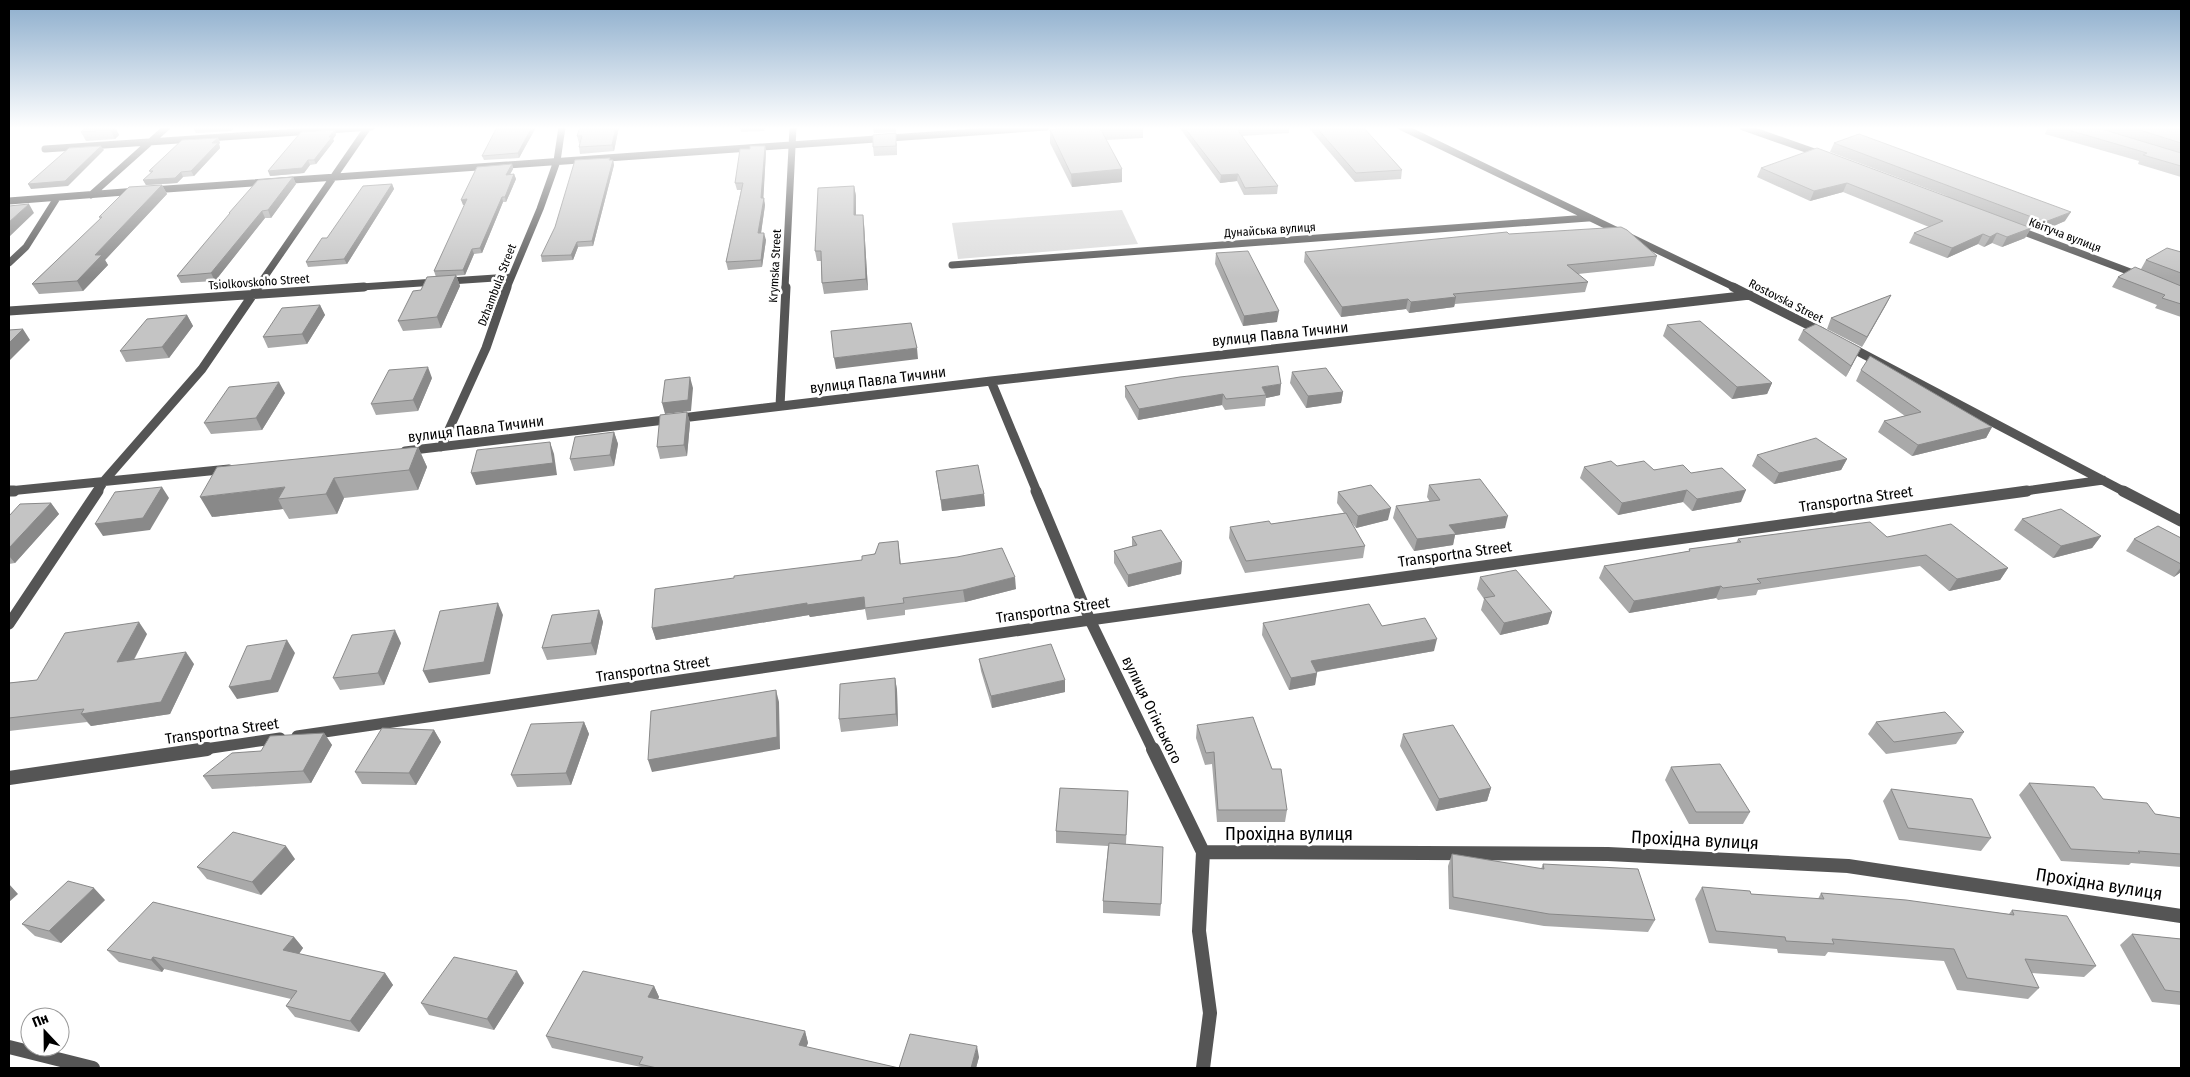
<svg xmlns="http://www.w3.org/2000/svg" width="2190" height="1077" font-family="'Fira Sans Condensed',sans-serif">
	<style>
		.green { fill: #dcdcdc }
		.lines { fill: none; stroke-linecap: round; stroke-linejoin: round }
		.street-far3 { stroke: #555; stroke-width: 7 }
		.street-far2 { stroke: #555; stroke-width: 9 }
		.street-far1 { stroke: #555; stroke-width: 11 }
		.street { stroke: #555; stroke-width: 14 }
		.wall { fill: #a9a9a9 }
		.shaded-wall { fill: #898989 }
		.building { fill: #c4c4c4; stroke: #898989 }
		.labels { text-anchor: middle; stroke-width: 5; stroke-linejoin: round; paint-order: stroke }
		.far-street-label { font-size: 12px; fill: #000; stroke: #fff }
		.street-label { font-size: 15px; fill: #000; stroke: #fff }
		.near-street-label { font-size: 18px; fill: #000; stroke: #fff }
	</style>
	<rect width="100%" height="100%" fill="#fff"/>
	<path class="green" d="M1122 210 1138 244 958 259 952 223Z"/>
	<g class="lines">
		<path class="street-far3" d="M1402 127 1736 288
			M1743 127 1823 155
			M45 149 371 127
			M152 190 1046 127
			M91 195 167 127
			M9 201 137 191
			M2016 229 2141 276
			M9 263 26 247 57 198
			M952 265 1588 218
			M257 288 368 127
			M346 288 511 277
			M507 288 540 209 557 161 562 127
			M785 288 793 127"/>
		<path class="street-far2" d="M1733 287 1822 332
			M9 311 364 287
			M1848 346 2125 492
			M991 381 1037 492
			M780 406 786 287
			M441 447 486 348 507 287
			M405 451 991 381 1750 295
			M9 491 229 469
			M97 492 104 481 202 369 258 287
			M2018 492 2103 480"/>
		<path class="street-far1" d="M9 491H14
			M1036 491 1090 620 1153 750
			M2123 491 2181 521
			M9 624 98 491
			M297 736 1090 620 2027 491
			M198 750 280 738"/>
		<path class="street" d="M1153 749 1203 852 1199 931 1210 1013 1203 1068
			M9 778 207 749
			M1203 852 1608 854 1848 866 2181 916
			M9 1047 93 1068"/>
	</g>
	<path class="wall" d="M86 127H115L119 135 115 139 86 141 81 132Z
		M193 127H235L231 131 196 133Z
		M580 127H619L614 151 580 154 579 147 580 143H579L577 136Z
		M740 127H765L764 131 741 132Z
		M810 127H833L810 128Z
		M873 127H896V132L874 133Z
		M1071 127H1143V138L1106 140 1122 169V182L1072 187 1050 143V130L1072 128Z
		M1179 127H1289V133L1242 136 1278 186 1277 194 1244 195 1237 181 1220 183Z
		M1308 127H1363L1402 170 1401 179 1355 182Z
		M2048 127H2181V177L2138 164 2139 161 2045 134Z
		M535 129 519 158 484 160 482 156Z
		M335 130 336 135 333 139 334 141 316 164 310 165 304 173 270 176Z
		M218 138 220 143 219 144 220 148 194 176 183 177 177 183 146 185 143 180 151 173 149 171Z
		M897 143V155L874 156 873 147Z
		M1834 143 2065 221 2040 232 2031 228 2025 238 2002 247 1992 243 1984 247 1978 244 1947 258 1909 243 1914 233 1929 227 1843 192 1810 201 1757 177 1761 168 1947 196 1830 152Z
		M765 146 766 152 763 198 765 205 761 233 766 240 762 267 728 270 726 262 741 190H737L735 183 750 149Z
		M610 158V160H613L614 165 593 246 578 247 573 260 542 262 541 256Z
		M512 164 513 169 510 174H514L516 179 506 202H503L482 253 474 254 465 275 436 277 434 271 465 205H463Z
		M293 177 296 184 271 218H265L215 281 181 283 177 276 229 215V213Z
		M392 184 394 189 347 264 308 267 306 262 327 238Z
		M162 185 167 194 105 260 108 265 83 291 39 294 32 284 100 219 99 217Z
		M854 186 856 196V215L864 224 868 290 824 294 822 283 821 261H817L815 251Z
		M1509 234 1657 256 1654 266 1578 274 1588 282 1585 292 1455 304 1454 307 1409 313 1406 309 1341 317 1304 262 1305 252Z
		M2181 252V317L2155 308 2157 305 2112 287 2118 277 2141 269 2146 260Z
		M1216 253 1277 322 1243 326 1215 264Z
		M456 275 460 286 441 328 403 331 398 321 421 290Z
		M1891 295 1862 347 1827 329 1831 318Z
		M320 305 325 315 307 344 268 348 263 337Z
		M187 315 193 326 169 358 126 362 120 351Z
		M1667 325 1772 383 1767 394 1732 399 1663 336Z
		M1803 330 1861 348 1846 377 1798 340Z
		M1861 370 1992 427 1986 438 1912 456 1878 432 1884 421 1905 416 1856 381Z
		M1292 372 1343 392 1341 403 1306 408 1290 383Z
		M432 378 418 411 376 415 371 404Z
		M1125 386 1280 395 1266 398 1265 406 1225 410 1222 405 1138 420 1125 397Z
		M285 393 262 430 211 434 204 423Z
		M687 412 690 423 687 456 660 459 657 447Z
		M614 432 618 444 614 466 574 471 570 459Z
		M418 447 427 467 418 490 344 498 337 514 289 519 283 509 212 517Z
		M1757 455 1847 459 1841 470 1774 484 1752 466Z
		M1617 466 1691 473 1741 502 1692 511 1683 502 1618 515 1580 478 1584 467Z
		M936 471 984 494 985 506 942 511Z
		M1429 485 1505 528 1455 535 1453 545 1414 551 1393 518 1396 506 1430 502 1427 497Z
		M1338 492 1388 520 1356 528 1349 519 1365 546 1363 558 1245 573 1229 538 1230 527 1271 524 1344 513 1337 503Z
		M51 503 59 514 15 563 9 564V516Z
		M2022 519 2101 536 2092 548 2053 558 2014 530Z
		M1132 537 1182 562 1181 574 1128 587 1114 563V551L1132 546Z
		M1887 537 2008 568 2000 580 1949 591 1920 566 1758 590 1756 595 1718 600 1716 598 1629 613 1599 578 1604 566 1689 551V549L1736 543 1738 539Z
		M2181 538V572L2174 577 2126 551 2134 539Z
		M898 541 901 564 1016 589 965 602 905 610V615L867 620 865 609 810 617 809 615 656 640 652 628 862 560Z
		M1480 577 1552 612 1548 624 1500 635 1481 610 1484 599 1477 589Z
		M599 610 603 622 596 655 547 660 542 648Z
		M1263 623 1382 626 1434 651 1317 672 1315 685 1289 690 1262 635Z
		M147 634 134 660 194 664 170 714 91 726 87 722 9 731V683L37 680Z
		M401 643 384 685 340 690 333 678Z
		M979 659 1065 692 992 708 981 671Z
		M895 678 897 690 898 726 841 732 839 719Z
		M584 722 589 734 571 785 517 787 511 775Z
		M1876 722 1964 732 1956 744 1886 754 1868 734Z
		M1197 725 1287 810 1285 822H1217L1212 764 1205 765 1196 738Z
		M434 730 441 742 416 785 362 784 355 772Z
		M324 733 332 745 311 783 212 789 203 776 261 751Z
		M1403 734 1491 788 1487 801 1436 811 1400 746Z
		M1671 767 1750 812 1743 824H1689L1665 780Z
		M2029 783 2103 799 2155 814 2181 818V867L2131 863 2129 865 2061 861 2019 795Z
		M1891 789 1991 838 1981 851 1899 840 1883 801Z
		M1128 791 1126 844 1161 904 1160 916 1103 913V901L1108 846 1056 843V831Z
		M1452 854 1541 869 1543 864 1655 920 1648 932 1544 926 1449 909 1448 866Z
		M295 859 261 895 207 879 197 867Z
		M1702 887 1751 894 1818 899 1821 893 2009 914 2012 910 2096 966 2084 977 2032 973 2039 988 2028 999 1957 990 1944 961 1828 952 1825 956 1778 953 1777 949 1709 943 1695 899Z
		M105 900 61 943 35 936 22 924Z
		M2132 934 2181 939V1005L2152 1002 2120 945Z
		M294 937 303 948 299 954 385 973 393 985 359 1032 295 1017 286 1006 291 999 164 969 162 972 119 962 107 950Z
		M524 983 494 1030 429 1015 421 1003Z
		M654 986 659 997 658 999 805 1031 808 1043 806 1047 899 1068 979 1057 976 1068H641V1067L552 1048 546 1036Z"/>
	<path class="shaded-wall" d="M113 127H115L119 135 115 139 110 130Z
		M229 127H235L231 131Z
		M532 127H534L535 129 519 158 518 153Z
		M616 127H619L614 151 612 145Z
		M335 130 336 135 333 139 334 141 316 164 314 160Z
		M218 138 220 143 219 144 220 148 194 176 191 171 212 143Z
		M101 146 104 150 68 186 31 189 28 184Z
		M765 146 766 152 763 205 761 198Z
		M308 160 310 165 304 173 270 176 268 171Z
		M613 160 614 165 593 246 592 241Z
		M512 164 513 169 507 180 506 175Z
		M1122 169V182L1072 187 1071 174Z
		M181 172 183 177 177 183 146 185 143 180Z
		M514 174 516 179 506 202 505 197Z
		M1238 174 1237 181 1220 183 1221 175Z
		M293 177 296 184 271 218 268 210Z
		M1847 183 1843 192 1810 201 1814 191Z
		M392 184 394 189 347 264 344 259Z
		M162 185 167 194 105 260 108 265 83 291 77 281 95 255Z
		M854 186 856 196V225L854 215Z
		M502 197 503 202 482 253 480 248Z
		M764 198 765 205 760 240 758 233Z
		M467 199 469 204 463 205 461 200Z
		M29 204 34 213 9 237V222Z
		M262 211 265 218 215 281 211 273Z
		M2071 212 2065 221 2040 232 2045 222Z
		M863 215 864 224 868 290 866 279Z
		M2031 228 2025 238 2002 247 2007 237Z
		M764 233 766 240 762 267 761 260Z
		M1997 233 1992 243 1984 247 1990 237Z
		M1983 234 1978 244 1947 258 1952 248Z
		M577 242 578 247 573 260 571 255Z
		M472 249 474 254 465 275 463 270Z
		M456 275 460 286 441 328 437 317Z
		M1891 295 1886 305 1862 347 1867 337Z
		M1456 297 1454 307 1409 313 1411 302Z
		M1408 299 1406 309 1341 317 1342 307Z
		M320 305 325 315 307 344 302 334Z
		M1279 311 1277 322 1243 326 1244 316Z
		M187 315 193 326 169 358 162 347Z
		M23 329 30 340 9 361V343Z
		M917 348 918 359 836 369 834 358Z
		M1861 348 1856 358 1846 377 1851 366Z
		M428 367 432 378 418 411 413 400Z
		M690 377 693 388 691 411 665 414 662 403Z
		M279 382 285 393 262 430 256 418Z
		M1772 383 1767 394 1732 399 1737 387Z
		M1281 384 1280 395 1266 398V395L1262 387Z
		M1343 392 1341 403 1306 408 1308 396Z
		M1223 394 1222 405 1138 420 1139 409Z
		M687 412 690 423 687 456 684 445Z
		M1992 427 1986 438 1912 456 1918 445Z
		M614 432 618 444 614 466 610 455Z
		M550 442 554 454 557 475 476 485 471 473Z
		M418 447 427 467 418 490 409 470Z
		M1847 459 1841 470 1774 484 1779 473Z
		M334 478 344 498 337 514 326 494Z
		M162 487 169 498 150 530 103 536 95 524Z
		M285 487 278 499 283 509 212 517 200 497Z
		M1687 490 1683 502 1618 515 1622 503Z
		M1746 490 1741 502 1692 511 1697 499Z
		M984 494 985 506 942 511 941 500Z
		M51 503 59 514 15 563 9 556V548Z
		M1391 508 1388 520 1356 528 1358 516Z
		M1508 516 1505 528 1455 535 1453 545 1414 551 1417 539 1449 525Z
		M2101 536 2092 548 2053 558 2061 546Z
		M1182 562 1181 574 1128 587V575Z
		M2181 567V572L2174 577Z
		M2008 568 2000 580 1949 591 1957 579Z
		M1015 577 1016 589 965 602 963 590Z
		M1721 586 1716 598 1629 613 1634 601Z
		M864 597 865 609 810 617 809 615 656 640 652 628 807 603Z
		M498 603 503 615 490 674 429 683 423 671Z
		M599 610 603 622 596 655 591 643Z
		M1552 612 1548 624 1500 635 1504 623Z
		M139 622 147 634 126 674 117 662Z
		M395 630 401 643 384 685 378 673Z
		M1437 639 1434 651 1309 673 1311 661Z
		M287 640 295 653 278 692 237 699 229 687Z
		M186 652 194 664 170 714 91 726 81 714Z
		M1317 673 1315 685 1289 690 1291 678Z
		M895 678 897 690 898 726 896 714Z
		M1065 680V692L992 708 991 696Z
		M776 690 779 702 780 749 652 772 648 760Z
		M584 722 589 734 571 785 566 773Z
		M434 730 441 742 416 785 409 773Z
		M324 733 332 745 311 783 303 771Z
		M1491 788 1487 801 1436 811 1439 799Z
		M286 846 295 859 261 895 252 882Z
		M9 884 18 894 9 902Z
		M94 888 105 900 61 943 49 931Z
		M294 937 303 948 293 962 283 950Z
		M153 957 164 969 162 972 151 960Z
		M517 971 524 983 494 1030 487 1019Z
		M385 973 393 985 359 1032 350 1021Z
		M654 986 659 997 653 1009 648 997Z
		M805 1031 808 1043 802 1057 799 1045Z
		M977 1046 979 1057 976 1068H971Z"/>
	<path class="building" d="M86 127H113L110 130 81 132Z
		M497 127H532L518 153 482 156Z
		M580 127H616L612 145 579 147 582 136H577Z
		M1076 127H1110L1100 128 1122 169 1071 174 1050 130Z
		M1184 127H1272L1237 129 1278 186 1245 188 1238 174 1221 175Z
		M1316 127H1363L1402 170 1356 173Z
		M2058 127H2095L2181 153V166L2143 155 2147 153Z
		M2130 127H2181V143Z
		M335 130 329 137H332L314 160H308L302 168 268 171 301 132Z
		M896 133V146L873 147V135Z
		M1859 134 2071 212 2045 222 1834 143Z
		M218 138 212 143H218L191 171 181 172 175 178 143 180 153 171H149L182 140Z
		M101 146 65 181 28 184 69 148Z
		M750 146H765L761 198H764L758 233H764L761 260 726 262 743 183H735L740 149H750Z
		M1817 148 2031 228 2007 237 1997 233 1990 237 1983 234 1952 248 1914 233 1943 221 1847 183 1814 191 1761 168Z
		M610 158 609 160H613L592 241 577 242 571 255 541 256 555 227 575 160Z
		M512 164 506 175 514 174 505 197H502L480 248 472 249 463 270 434 271 467 199 461 200 477 167Z
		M293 177 268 210 262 211 211 273 177 276 230 213H229L258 180Z
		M392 184 344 259 306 262 322 238H327L363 186Z
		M162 185 95 255H102L77 281 32 284 102 217H99L129 187Z
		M854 186V215H863L866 279 822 283 821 251H815L818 188Z
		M29 204 9 222V206Z
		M1621 227 1627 230 1657 256 1567 265 1588 282 1453 294 1456 297 1411 302 1408 299 1342 307 1305 252 1507 232 1509 234Z
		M2167 248 2181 252V273L2146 260Z
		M1248 251 1279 311 1244 316 1216 253Z
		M2135 267 2181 286V304L2162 298 2165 295 2118 277Z
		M456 275 437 317 398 321 413 291 421 290 427 277Z
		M1891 295 1867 337 1831 318Z
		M320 305 302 334 263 337 282 308Z
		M187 315 162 347 120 351 147 319Z
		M1700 321 1772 383 1737 387 1667 325Z
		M911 323 917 348 834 358 831 331Z
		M1816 324 1861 348 1851 366 1803 330Z
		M23 329 9 343V330Z
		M1870 356 1992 427 1918 445 1884 421 1921 412 1861 370Z
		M1278 366 1281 384 1262 387 1266 395 1226 399 1223 394 1139 409 1125 386 1180 377Z
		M428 367 413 400 371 404 389 370Z
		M1326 368 1343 392 1308 396 1292 372Z
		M690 377 688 400 662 403 665 380Z
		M279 382 256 418 204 423 229 387Z
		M687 412 684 445 657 447 660 415Z
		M614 432 610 455 570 459 575 437Z
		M1816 438 1847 459 1779 473 1757 455Z
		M550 442 553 463 471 473 477 450Z
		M418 447 409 470 334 478 326 494 278 499 285 487 200 497 217 467Z
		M1611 461 1617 466 1644 461 1654 470 1683 465 1691 473 1722 468 1746 490 1697 499 1687 490 1622 503 1584 467Z
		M978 465 984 494 941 500 936 471Z
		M1480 479 1508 516 1449 525 1456 534 1417 539 1396 506 1440 500 1429 485Z
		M1371 485 1391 508 1358 516 1338 492Z
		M162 487 143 518 95 524 115 492Z
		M51 503 9 548V516L20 504Z
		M2061 509 2101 536 2061 546 2022 519Z
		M1346 513 1365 546 1246 561 1230 527 1269 521 1271 524Z
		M1870 522 1887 537 1951 524 2008 568 1957 579 1926 555 1757 579 1761 583 1723 588 1721 586 1634 601 1604 566 1690 551 1689 549 1741 542 1738 539Z
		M2158 526 2181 538V564L2134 539Z
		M1161 530 1182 562 1128 575 1114 551 1137 545 1132 537Z
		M898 541 900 564 957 557 1002 548 1015 577 963 590 903 598 904 603 865 608 864 597 807 605V603L652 628 655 589 734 578V576L862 560V556L875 554 879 543Z
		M1516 570 1552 612 1504 623 1484 598 1495 596 1480 577Z
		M498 603 484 662 423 671 440 611Z
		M1369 604 1382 626 1425 618 1437 639 1311 661 1317 673 1291 678 1263 623Z
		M599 610 591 643 542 648 552 615Z
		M139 622 117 662 186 652 161 702 81 714 84 709 9 718V683L37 680 65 633Z
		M395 630 378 673 333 678 352 635Z
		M287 640 271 680 229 687 247 646Z
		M1051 644 1065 680 991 696 979 659Z
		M895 678 896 714 839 719 840 684Z
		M776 690 777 737 648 760 651 711Z
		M1945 712 1964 732 1894 742 1876 722Z
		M1253 717 1272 769H1281L1287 810H1218L1214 752 1206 753 1197 725Z
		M584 722 566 773 511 775 531 724Z
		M1453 725 1491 788 1439 799 1403 734Z
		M382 728 434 730 409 773 355 772Z
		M324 733 303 771 203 776 232 753 261 751 270 736Z
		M1720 764 1750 812H1696L1671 767Z
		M2029 783 2094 787 2103 799 2147 803 2155 814 2181 818V854L2138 851 2140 853 2071 849Z
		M1060 788 1128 791 1126 835 1056 831Z
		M1891 789 1972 799 1991 838 1908 828Z
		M233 832 286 846 252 882 197 867Z
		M1109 843 1163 847 1161 904 1103 901Z
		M1452 854 1544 869 1543 864 1638 869 1655 920 1549 914 1453 897Z
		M68 881 94 888 49 931 22 924Z
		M1702 887 1750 891 1751 894 1824 899 1821 893 1906 900 2014 915 2012 910 2067 916 2096 966 2025 959 2039 988 1967 978 1954 949 1832 939 1834 944 1786 941 1785 937 1716 931Z
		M153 902 294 937 283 950 385 973 350 1021 286 1006 297 991 153 957 151 960 107 950Z
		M2132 934 2181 939V992L2165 990Z
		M454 957 517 971 487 1019 421 1003Z
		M583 971 654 986 648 997 805 1031 799 1045 899 1068 910 1034 977 1046 971 1068H657L639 1064 643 1057 546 1036Z"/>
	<linearGradient id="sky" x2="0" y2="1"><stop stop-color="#8cadcc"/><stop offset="0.46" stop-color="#fff"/><stop offset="1" stop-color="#fff" stop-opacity="0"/></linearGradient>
	<rect width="2190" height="278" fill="url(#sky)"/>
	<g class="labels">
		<g class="far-street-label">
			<text transform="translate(1270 230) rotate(-4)" y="4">Дунайська вулиця</text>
			<text transform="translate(2065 235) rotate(21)" y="4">Квітуча вулиця</text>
			<text transform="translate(775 266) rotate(-87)" y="4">Krymska Street</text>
			<text transform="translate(259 282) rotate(-4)" y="4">Tsiolkovskoho Street</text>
			<text transform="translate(497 285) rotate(-69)" y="4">Dzhambula Street</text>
			<text transform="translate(1786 301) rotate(27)" y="4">Rostovska Street</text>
		</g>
		<g class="street-label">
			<text transform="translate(1280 334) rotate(-6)" y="5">вулиця Павла Тичини</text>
			<text transform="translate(878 380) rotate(-7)" y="5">вулиця Павла Тичини</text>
			<text transform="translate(476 429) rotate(-7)" y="5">вулиця Павла Тичини</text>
			<text transform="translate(1856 499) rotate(-8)" y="5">Transportna Street</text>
			<text transform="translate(1455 554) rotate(-8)" y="5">Transportna Street</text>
			<text transform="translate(1053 610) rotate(-8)" y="5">Transportna Street</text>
			<text transform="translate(653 669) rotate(-8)" y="5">Transportna Street</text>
			<text transform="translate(1152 710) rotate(64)" y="5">вулиця Огінського</text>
			<text transform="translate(222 731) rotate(-8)" y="5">Transportna Street</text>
		</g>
		<g class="near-street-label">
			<text x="1289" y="840">Прохідна вулиця</text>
			<text transform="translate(1695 840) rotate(3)" y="6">Прохідна вулиця</text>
			<text transform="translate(2099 884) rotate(9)" y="6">Прохідна вулиця</text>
		</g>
	</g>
	<rect width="2190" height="1077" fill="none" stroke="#000000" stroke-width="20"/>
	<g transform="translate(45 1032) rotate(338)"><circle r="24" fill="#ffffff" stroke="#999999"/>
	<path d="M0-4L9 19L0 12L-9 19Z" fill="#000000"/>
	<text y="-8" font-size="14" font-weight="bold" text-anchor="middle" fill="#000000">Пн</text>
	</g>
</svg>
